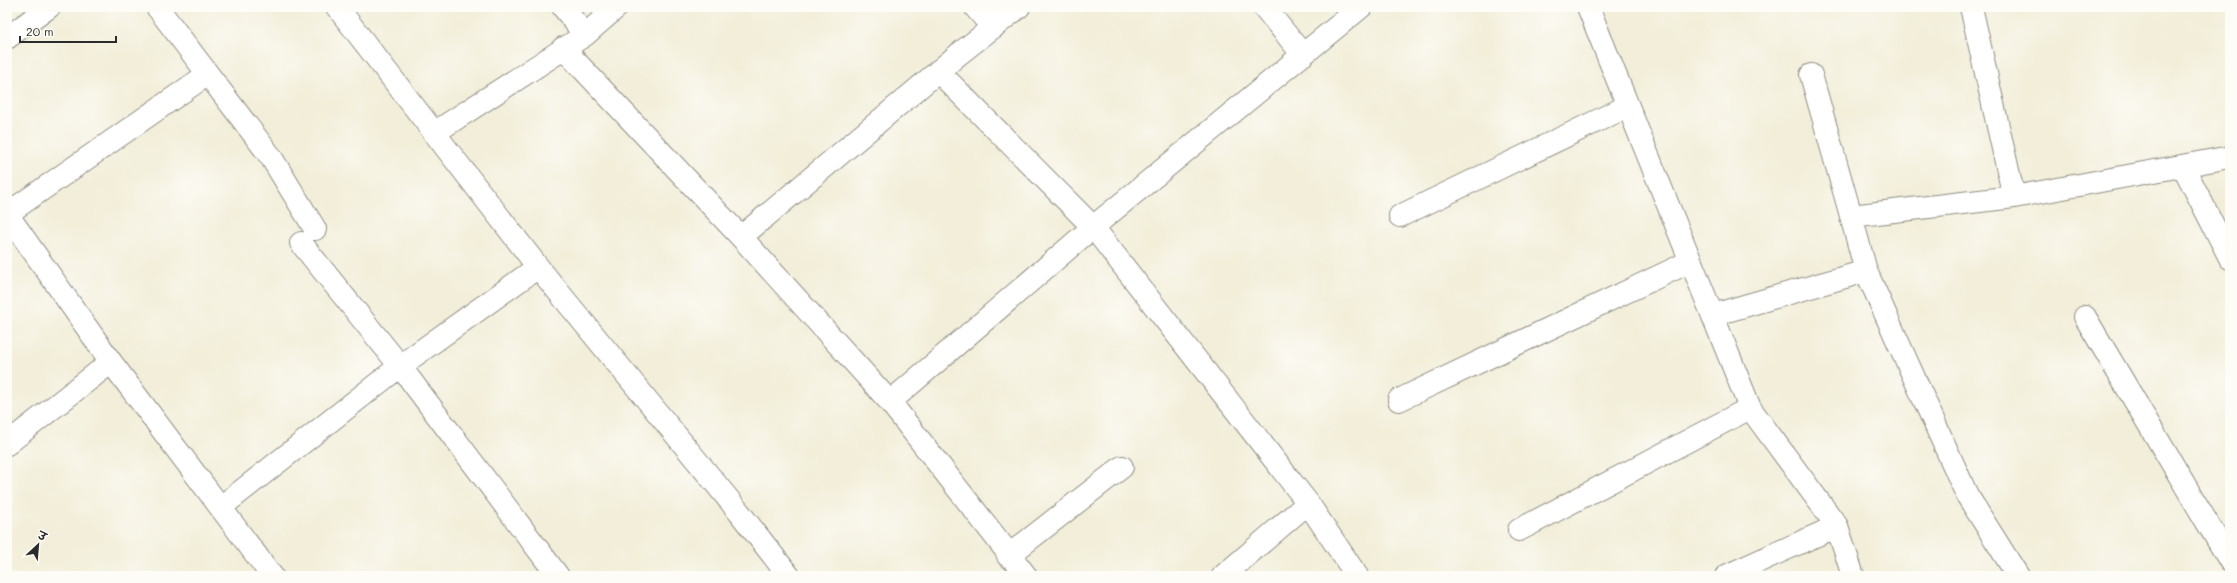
<svg xmlns="http://www.w3.org/2000/svg" width="2237" height="583" font-family="Mali,'Playpen Sans Deva',sans-serif">
	<style>
		.lines { fill: none; stroke-linecap: round; stroke-linejoin: round }
		.street-casing { stroke: #8e8c82; stroke-width: 24 }
		.street { stroke: #fff; stroke-width: 22 }
	</style>
	<rect width="100%" height="100%" fill="#fdfcf7"/>
	<filter id="ink" filterUnits="userSpaceOnUse"><feTurbulence type="fractalNoise" baseFrequency=".025" numOctaves="2"/><feDisplacementMap in="SourceGraphic" scale="8" xChannelSelector="R" yChannelSelector="G"/><feConvolveMatrix kernelMatrix="1 2 1 2 8 2 1 2 1" color-interpolation-filters="sRGB"/></filter>
	<filter id="wash" filterUnits="userSpaceOnUse"><feTurbulence type="fractalNoise" baseFrequency=".012" numOctaves="4" result="noise"/><feDisplacementMap in="SourceGraphic" scale="16" xChannelSelector="R" yChannelSelector="G"/><feGaussianBlur stdDeviation="0.9" result="paint"/><feColorMatrix in="noise" values="0 0 0 0 0 0 0 0 0 0 0 0 0 0 0 0 0 1.4 0 .05"/><feComposite in="paint" operator="in"/></filter>
	<g filter="url(#wash)">
		<rect width="100%" height="100%" fill="#f2eed9"/>
	</g>
	<g filter="url(#ink)">
		<g class="lines">
			<defs>
				<path id="street" d="M157 7 271 157 315 229
					M337 7 538 267 739 512 789 576
					M563 7 585 35
					M975 7 993 28
					M1264 7 1303 55
					M1971 7 2014 197
					M7 38 49 7
					M563 48 741 237 890 402 1026 576
					M938 71 1093 227 1308 503 1357 576
					M1811 75 1851 216
					M434 133 585 35 617 7
					M2183 166 2230 258
					M7 214 111 362 272 576
					M7 214 208 74
					M1400 216 1628 106
					M741 237 959 54 1019 7
					M301 243 400 366 558 576
					M1713 315 1866 271
					M2085 317 2230 561
					M1399 400 1691 261
					M890 402 1093 227 1361 7
					M1750 408 1837 526 1853 576
					M7 444 111 362
					M221 507 400 366 538 267
					M1519 530 1750 408 1588 7
					M1008 556 1122 467
					M1223 576 1308 503
					M1726 576 1837 526
					M2018 576 1967 495 1866 271 1851 216 2014 197 2230 157"/>
			</defs>
			<use href="#street" class="street-casing"/>
			<use href="#street" class="street"/>
		</g>
	</g>
	<rect width="2237" height="583" fill="none" stroke="#fdfcf7" stroke-width="24"/>
	<g transform="translate(38 545) rotate(26)" stroke="#fdfcf7" stroke-width="3" paint-order="stroke">
	<path d="M0-3L7 15L0 10L-7 15Z" fill="#2b2b2b"/>
	<text y="-6" font-size="11" font-weight="bold" text-anchor="middle" fill="#2b2b2b">उ</text>
	</g>
	<path d="M20 36v6h96v-6" fill="none" stroke="#2b2b2b" stroke-width="2"/>
	<text x="26" y="36" font-size="12" fill="#2b2b2b" stroke="#fdfcf7" stroke-width="3" paint-order="stroke">20 m</text>
</svg>
